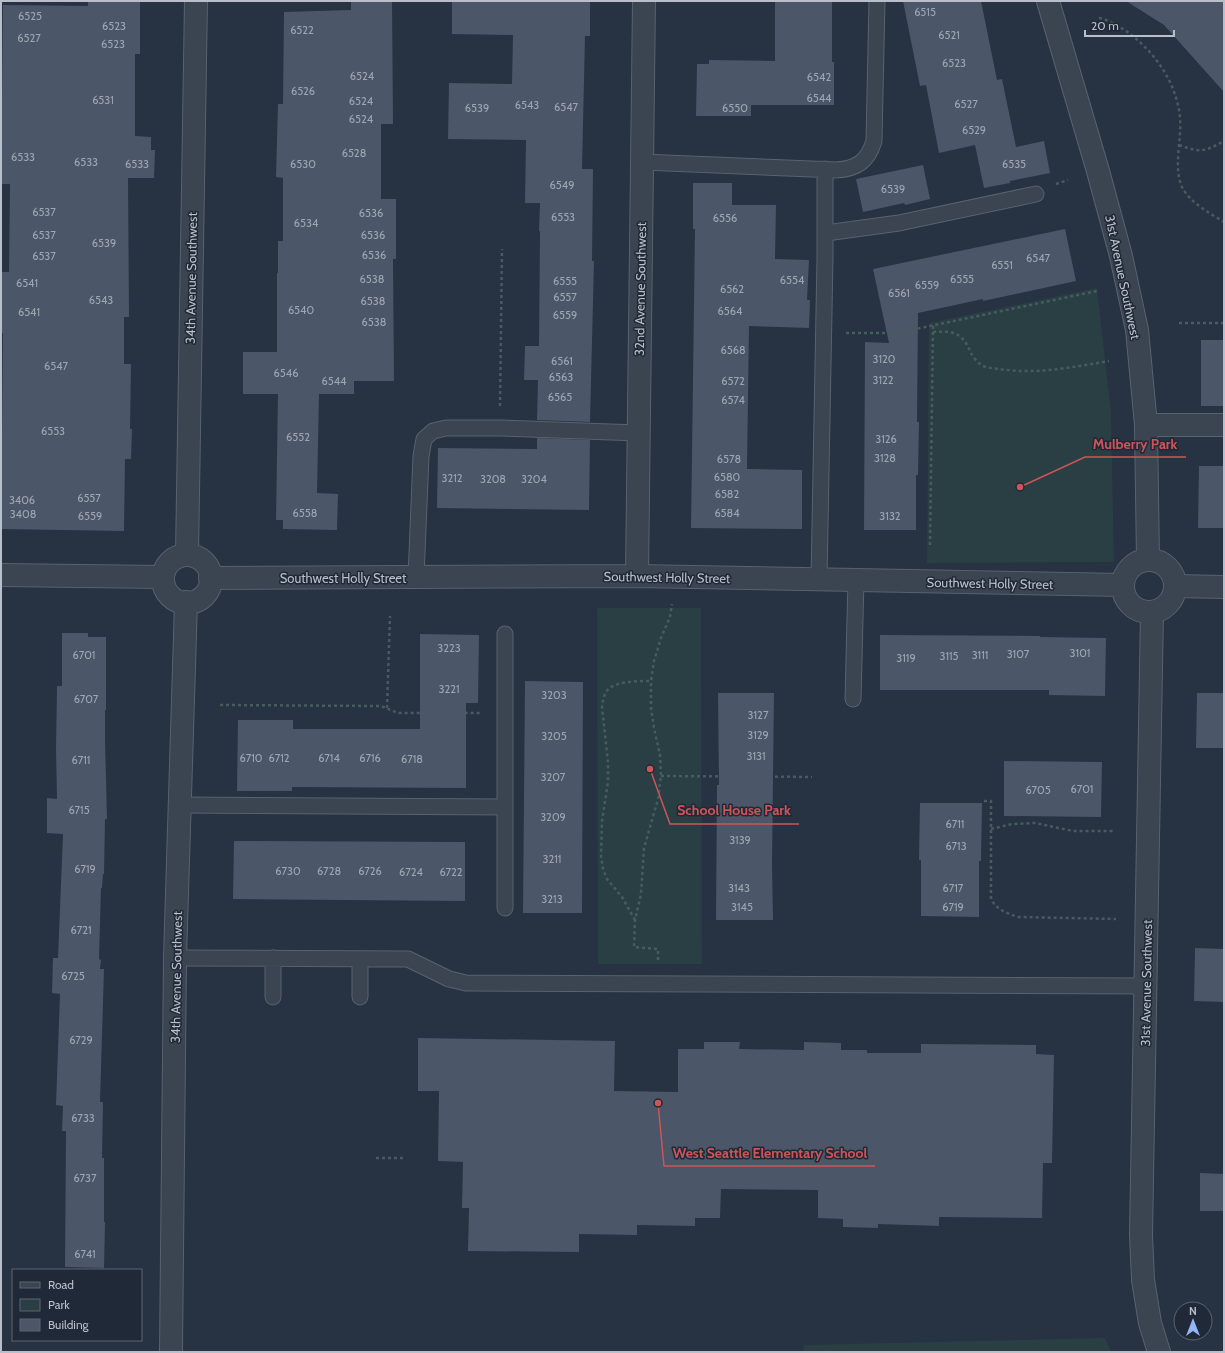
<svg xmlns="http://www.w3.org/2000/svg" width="1225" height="1353" font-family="Cabin,sans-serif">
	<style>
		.green { fill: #293f43 }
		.building { fill: #4b5668 }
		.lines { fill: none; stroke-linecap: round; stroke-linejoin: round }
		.service-casing { stroke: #59626f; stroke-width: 17 }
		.minor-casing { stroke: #59626f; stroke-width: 24 }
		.path { stroke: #475c5f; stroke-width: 2.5; stroke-dasharray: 3 3; stroke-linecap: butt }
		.service { stroke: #3b4451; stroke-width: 15 }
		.minor { stroke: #3b4451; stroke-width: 22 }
		.labels { text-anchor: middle; stroke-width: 3; stroke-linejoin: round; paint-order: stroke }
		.number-label { font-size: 11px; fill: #9da5b2 }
		.street-label { font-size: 13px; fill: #b8bfcb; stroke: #202937 }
		.leader { fill: none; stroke: #cd5559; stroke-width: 1.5 }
		.callout-dot { fill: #cd5559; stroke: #202937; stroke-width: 1.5 }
		.callout-label { font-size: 14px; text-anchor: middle; font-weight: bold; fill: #cd5559; stroke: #202937; stroke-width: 3; stroke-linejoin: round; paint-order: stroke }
	</style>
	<rect width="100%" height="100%" fill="#273242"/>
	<path class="green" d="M1097 288 1111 412 1114 562 927 563 929 323Z
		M597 608H701L702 964H598Z
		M1105 1338 1111 1352H803L804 1345Z"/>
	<path class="building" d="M88 1H140V54H135V136L151 137V150H155L154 178H128L129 317H124V364H131L130 429H132L131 459H125L124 531 1 529 3 333H1V272H9L10 184H1L3 5 88 6Z
		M351 1H392L393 124H381V199H396V259H393L394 381H354V394H319L317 493 338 494 337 530 283 529V520H276L278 394H243V352H277V273H278V241H283V178L276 177 278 104H283L284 12 351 10Z
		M452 1H590V36H585L582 169H593L592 261H594L590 422 537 420 538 380H524L525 346H539L540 231H539L540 203H525L526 140 448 139 449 83 512 84 513 35 452 34Z
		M775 1H832V62H834V105H751V116H696L697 64H709V60L775 61Z
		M903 1H981L997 80 1002 79 1016 147 1044 141 1050 173 1010 181V183L984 188 975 145 939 153 926 85 920 86Z
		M1126 1H1224V92L1164 25Z
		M923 165 930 199 905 205 904 203 863 212 856 179Z
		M693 183H732V205H776L775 259 809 260 807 300H810L809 328 749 326 747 469 802 470V529L691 528 695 229H693Z
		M1065 229 1076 281 983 301V299L918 313 917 422H919L918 475H916V530H864L865 342 889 343 873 269Z
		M1201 340H1224V406H1201Z
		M537 438 590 440 589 510 437 508 438 448 537 449Z
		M1199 466H1224V528H1198Z
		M62 633H88V637H106V710H105V740L107 819H105L104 874H103L102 888H101L99 959 101 960 100 969H104L100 1102H103L102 1158H104V1222H105L104 1268 65 1267 66 1131H62L63 1106 56 1105 60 994 52 993 53 958H58L63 834 47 833V798L57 799 56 750 57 686H62Z
		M420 634 479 635 478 703H466V788L292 787V791H237L238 720H293V729H420Z
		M880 635 1040 636V637L1106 638 1105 696 1049 695V690H880Z
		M525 681 583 682 582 913H523Z
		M718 693H774L772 865 773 920H716L717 785H719Z
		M1197 693H1224V748H1196Z
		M1004 761 1102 762 1101 817 1004 816Z
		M920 803H982L981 861H979V917L921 916V860H919Z
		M234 841 465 842V901L233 899Z
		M1195 948 1224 949V1002L1194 1001Z
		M418 1038 615 1041 614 1091 678 1092V1049H704V1042H740L739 1049 804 1050V1042L841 1043V1050H867V1053H921V1044L1036 1045V1054L1054 1055 1052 1163H1043L1042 1218 939 1217V1226L878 1224V1228L843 1227V1219L818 1218V1190L721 1189 720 1218H695V1226L637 1225V1235L579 1234V1252L468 1251 469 1208H462L463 1162 438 1161 439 1091H418Z
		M1200 1173 1224 1174V1211H1200Z"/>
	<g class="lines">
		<defs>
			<path id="service" d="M642 162 836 170C857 169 868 161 874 141L877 1
				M826 233 899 223 1036 194
				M416 577 421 456 424 439 433 431 446 428H500L638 433
				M819 579 825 258V169
				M853 699 856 580
				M180 805 505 807
				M505 908V634
				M175 958 408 959 449 979 466 983 1146 986
				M273 958V997
				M360 959V997"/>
			<path id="minor" d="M1048 1 1098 171 1121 256 1137 330 1146 425 1148 560
				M1146 425H1224
				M187 555 196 1
				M163 579a24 24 0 1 1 48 0a24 24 0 1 1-48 0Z
				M1123 586a26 26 0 1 1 52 0a26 26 0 1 1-52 0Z
				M1 575 163 577
				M637 576 644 1
				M210 578 637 576 1123 585
				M1175 586 1224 587
				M1152 612 1141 1235 1143 1280 1150 1323 1159 1352
				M171 1352 175 958 186 602"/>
		</defs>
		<use href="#service" class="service-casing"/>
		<use href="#minor" class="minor-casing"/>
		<path class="path" d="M1099 18C1110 20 1120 27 1129 33 1156 54 1176 82 1180 117 1182 140 1173 166 1182 187 1189 202 1211 214 1224 222
			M1179 145C1201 153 1204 152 1224 141
			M1056 184 1068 180
			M1179 323H1224
			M933 332C954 331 962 332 971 353 973 357 977 362 981 365 986 368 993 368 999 369 1036 375 1073 367 1109 361
			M846 333H892L911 330 1097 291
			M500 406 502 249
			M930 545 933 326
			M220 705 381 706 398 713H482
			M387 708 390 616
			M661 776 812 777
			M984 801H991V899C997 910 1006 913 1018 917L1116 919
			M991 829 1012 824 1035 823 1073 831H1114
			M635 920 622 897 607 879 603 869 601 856 602 821 608 782V762L602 707C603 702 603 697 606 692 612 681 639 681 651 681
			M658 960V949L634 947 635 920 641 894 644 848 658 799 661 776 660 755 654 728 651 708V681L654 661 661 638 670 617 672 604
			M376 1158H405"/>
		<use href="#service" class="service"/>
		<use href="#minor" class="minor"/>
	</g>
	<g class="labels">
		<g class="number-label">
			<text x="925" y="16">6515</text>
			<text x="30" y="20">6525</text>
			<text x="114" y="30">6523</text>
			<text x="302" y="34">6522</text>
			<text x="949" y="39">6521</text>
			<text x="29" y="42">6527</text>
			<text x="113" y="48">6523</text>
			<text x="954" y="67">6523</text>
			<text x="362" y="80">6524</text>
			<text x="819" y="81">6542</text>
			<text x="303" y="95">6526</text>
			<text x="819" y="102">6544</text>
			<text x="103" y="104">6531</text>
			<text x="361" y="105">6524</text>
			<text x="966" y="108">6527</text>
			<text x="527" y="109">6543</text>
			<text x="566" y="111">6547</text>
			<text x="477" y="112">6539</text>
			<text x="735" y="112">6550</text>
			<text x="361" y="123">6524</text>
			<text x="974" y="134">6529</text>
			<text x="354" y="157">6528</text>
			<text x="23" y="161">6533</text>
			<text x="86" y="166">6533</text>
			<text x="137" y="168">6533</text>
			<text x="303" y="168">6530</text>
			<text x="1014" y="168">6535</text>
			<text x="562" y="189">6549</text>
			<text x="893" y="193">6539</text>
			<text x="44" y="216">6537</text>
			<text x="371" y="217">6536</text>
			<text x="563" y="221">6553</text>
			<text x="725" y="222">6556</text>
			<text x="306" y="227">6534</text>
			<text x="44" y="239">6537</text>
			<text x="373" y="239">6536</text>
			<text x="104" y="247">6539</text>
			<text x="374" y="259">6536</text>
			<text x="44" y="260">6537</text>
			<text x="1038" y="262">6547</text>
			<text x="1002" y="269">6551</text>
			<text x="372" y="283">6538</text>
			<text x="962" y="283">6555</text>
			<text x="792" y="284">6554</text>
			<text x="565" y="285">6555</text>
			<text x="27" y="287">6541</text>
			<text x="927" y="289">6559</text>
			<text x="732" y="293">6562</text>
			<text x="899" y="297">6561</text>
			<text x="565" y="301">6557</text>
			<text x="101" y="304">6543</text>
			<text x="373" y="305">6538</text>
			<text x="301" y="314">6540</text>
			<text x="730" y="315">6564</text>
			<text x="29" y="316">6541</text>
			<text x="565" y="319">6559</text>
			<text x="374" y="326">6538</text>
			<text x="733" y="354">6568</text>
			<text x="884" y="363">3120</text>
			<text x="562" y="365">6561</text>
			<text x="56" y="370">6547</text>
			<text x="286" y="377">6546</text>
			<text x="561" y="381">6563</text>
			<text x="883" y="384">3122</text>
			<text x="334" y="385">6544</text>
			<text x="733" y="385">6572</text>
			<text x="560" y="401">6565</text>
			<text x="733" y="404">6574</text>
			<text x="53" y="435">6553</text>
			<text x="298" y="441">6552</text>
			<text x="886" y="443">3126</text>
			<text x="885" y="462">3128</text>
			<text x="729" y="463">6578</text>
			<text x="727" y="481">6580</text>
			<text x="452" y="482">3212</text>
			<text x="493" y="483">3208</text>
			<text x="534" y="483">3204</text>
			<text x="727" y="498">6582</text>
			<text x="89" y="502">6557</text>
			<text x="22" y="504">3406</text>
			<text x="305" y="517">6558</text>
			<text x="727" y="517">6584</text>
			<text x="23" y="518">3408</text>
			<text x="90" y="520">6559</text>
			<text x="890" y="520">3132</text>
			<text x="449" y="652">3223</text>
			<text x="1080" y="657">3101</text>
			<text x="1018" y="658">3107</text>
			<text x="84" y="659">6701</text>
			<text x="980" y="659">3111</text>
			<text x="949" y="660">3115</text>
			<text x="906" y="662">3119</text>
			<text x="449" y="693">3221</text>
			<text x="554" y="699">3203</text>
			<text x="86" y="703">6707</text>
			<text x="758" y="719">3127</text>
			<text x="758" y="739">3129</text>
			<text x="554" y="740">3205</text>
			<text x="756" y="760">3131</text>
			<text x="251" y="762">6710</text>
			<text x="279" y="762">6712</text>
			<text x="329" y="762">6714</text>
			<text x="370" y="762">6716</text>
			<text x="412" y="763">6718</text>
			<text x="81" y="764">6711</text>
			<text x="553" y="781">3207</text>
			<text x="1082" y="793">6701</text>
			<text x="1038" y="794">6705</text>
			<text x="79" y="814">6715</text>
			<text x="553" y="821">3209</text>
			<text x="955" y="828">6711</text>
			<text x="740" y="844">3139</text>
			<text x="956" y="850">6713</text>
			<text x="552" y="863">3211</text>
			<text x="85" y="873">6719</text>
			<text x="288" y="875">6730</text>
			<text x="329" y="875">6728</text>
			<text x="370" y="875">6726</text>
			<text x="411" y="876">6724</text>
			<text x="451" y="876">6722</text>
			<text x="739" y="892">3143</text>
			<text x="953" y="892">6717</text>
			<text x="552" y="903">3213</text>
			<text x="742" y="911">3145</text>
			<text x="953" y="911">6719</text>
			<text x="81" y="934">6721</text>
			<text x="73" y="980">6725</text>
			<text x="81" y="1044">6729</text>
			<text x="83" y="1122">6733</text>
			<text x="85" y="1182">6737</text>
			<text x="85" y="1258">6741</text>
		</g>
		<g class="street-label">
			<text transform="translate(1123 277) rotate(78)" y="5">31st Avenue Southwest</text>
			<text transform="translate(191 278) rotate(-89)" y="5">34th Avenue Southwest</text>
			<text transform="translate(640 289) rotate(-89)" y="5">32nd Avenue Southwest</text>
			<text transform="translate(667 577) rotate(1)" y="5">Southwest Holly Street</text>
			<text x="343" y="583">Southwest Holly Street</text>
			<text transform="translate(990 583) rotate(1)" y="5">Southwest Holly Street</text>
			<text transform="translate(176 977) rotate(-89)" y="5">34th Avenue Southwest</text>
			<text transform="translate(1146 983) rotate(-89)" y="5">31st Avenue Southwest</text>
		</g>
	</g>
	<path class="leader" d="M1020 487L1085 457H1186M650 769L670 824H799M658 1103L664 1166H875"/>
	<g class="callout-dot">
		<circle cx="1020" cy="487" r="4"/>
		<circle cx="650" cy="769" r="4"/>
		<circle cx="658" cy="1103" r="4"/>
	</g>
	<g class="callout-label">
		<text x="1135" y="449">Mulberry Park</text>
		<text x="734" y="815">School House Park</text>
		<text x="770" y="1158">West Seattle Elementary School</text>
	</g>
	<rect width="1225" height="1353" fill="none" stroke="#b8bfcb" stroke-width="4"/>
	<rect x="12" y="1269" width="130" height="72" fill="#202937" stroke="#5d6572"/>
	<rect x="20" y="1282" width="20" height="6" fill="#3b4451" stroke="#5d6572"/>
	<text x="48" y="1289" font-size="12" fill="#b8bfcb">Road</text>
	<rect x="20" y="1299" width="20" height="12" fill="#293f43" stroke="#5d6572"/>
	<text x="48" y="1309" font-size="12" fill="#b8bfcb">Park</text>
	<rect x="20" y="1319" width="20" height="12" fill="#4b5668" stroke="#5d6572"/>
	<text x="48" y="1329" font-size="12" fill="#b8bfcb">Building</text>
	<g transform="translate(1193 1321)"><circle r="19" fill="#202937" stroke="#5d6572"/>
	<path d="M0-3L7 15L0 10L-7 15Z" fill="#93b6f6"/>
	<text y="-6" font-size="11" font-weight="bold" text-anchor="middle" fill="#b8bfcb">N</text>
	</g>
	<path d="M1085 30v6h89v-6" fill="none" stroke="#b8bfcb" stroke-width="2"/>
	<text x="1091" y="30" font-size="12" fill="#b8bfcb" stroke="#202937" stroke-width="3" paint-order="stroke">20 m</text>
</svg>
